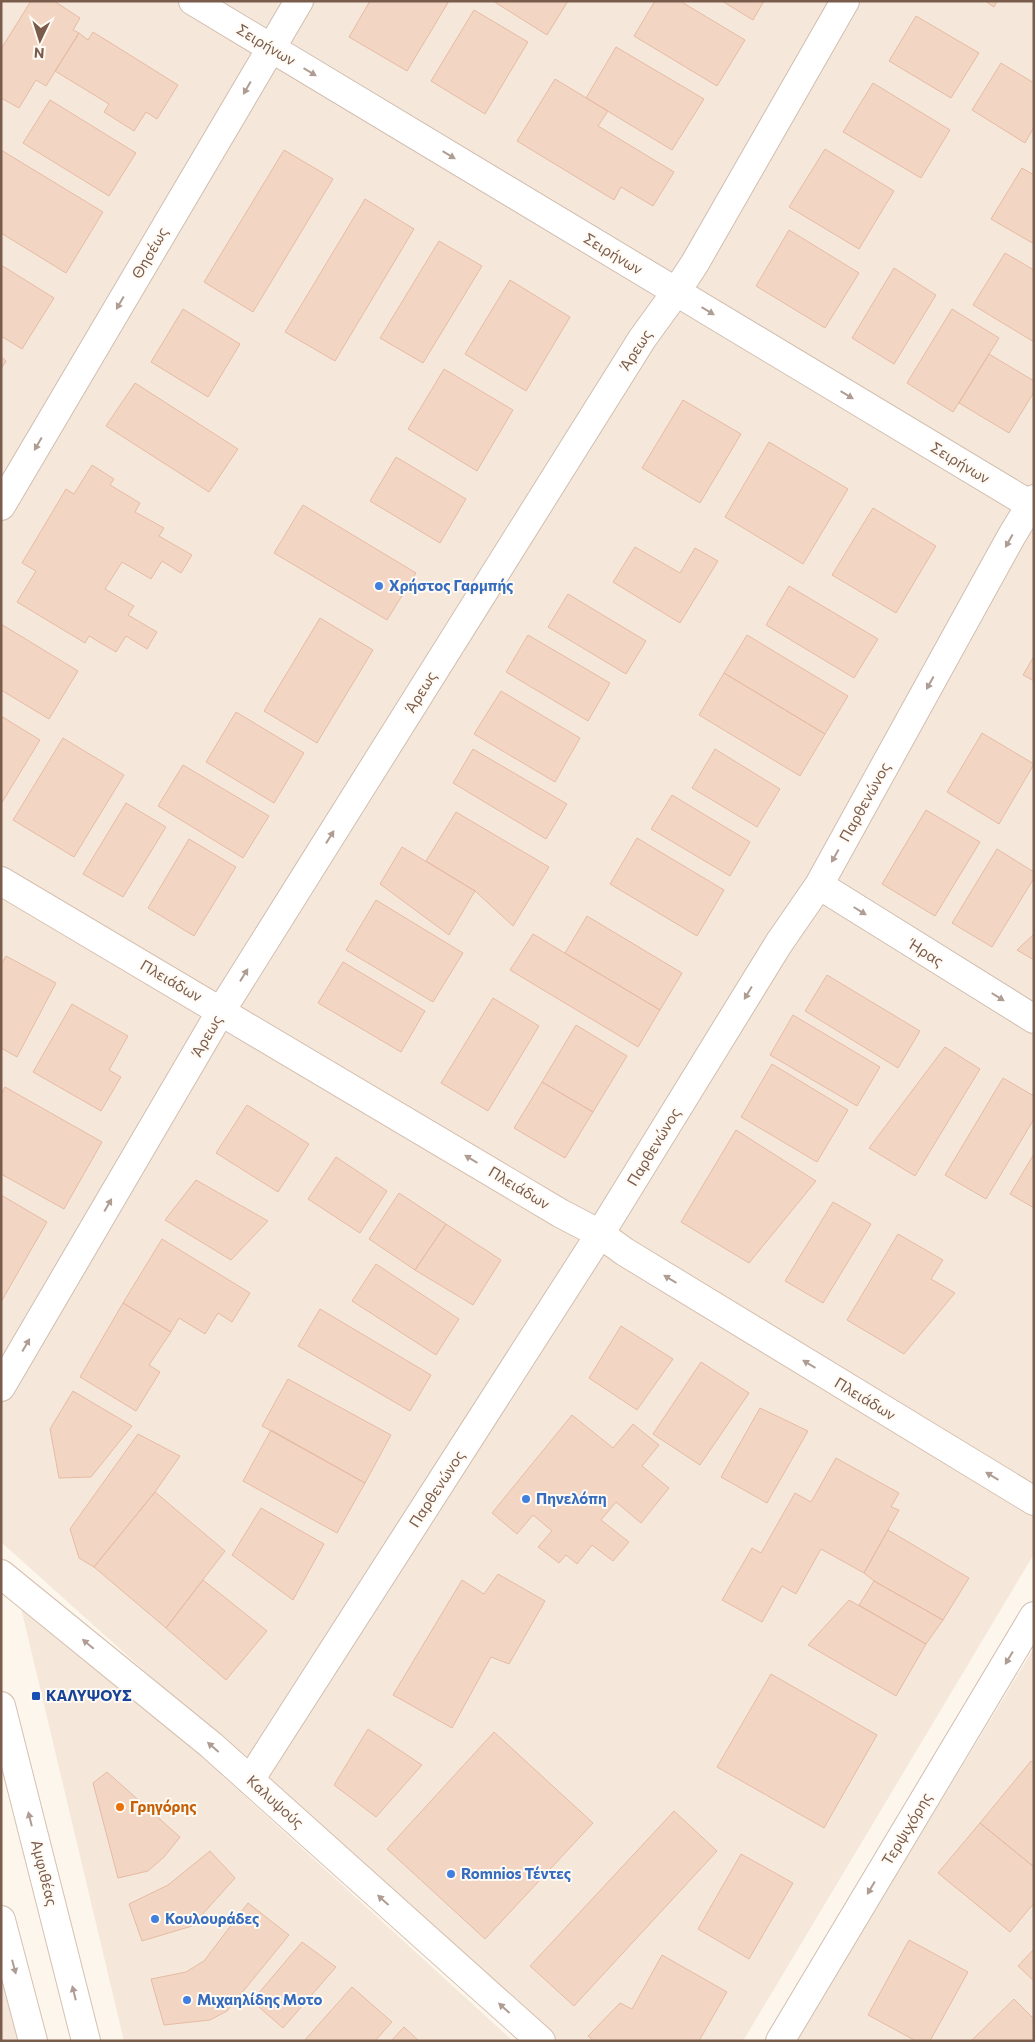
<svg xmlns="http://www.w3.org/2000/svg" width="1035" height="2042" font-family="Commissioner,sans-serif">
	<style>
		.residential { fill: #f5e8da }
		.building { fill: #f3d5c3; stroke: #e6bba3 }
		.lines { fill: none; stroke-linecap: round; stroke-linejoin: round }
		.street-casing { stroke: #d1beb0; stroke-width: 30 }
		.secondary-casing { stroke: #d6c0b0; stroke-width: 30 }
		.street { stroke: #fff; stroke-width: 28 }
		.secondary { stroke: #fff; stroke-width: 28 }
		.oneway { fill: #af9d94 }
		.shop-dot { fill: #3f7fe0; stroke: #fffaf3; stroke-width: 2 }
		.transit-dot { fill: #1a4fb4; stroke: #fffaf3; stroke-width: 2 }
		.food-dot { fill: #e8710a; stroke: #fffaf3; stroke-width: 2 }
		.labels { text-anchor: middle; stroke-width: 4; stroke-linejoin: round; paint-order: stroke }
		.street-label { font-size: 15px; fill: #7a5c4d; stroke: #fffaf3 }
		.shop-label { font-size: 15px; font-weight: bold; fill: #366cbe; stroke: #fffaf3; text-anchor: start }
		.transit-label { font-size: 15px; font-weight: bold; fill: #164399; stroke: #fffaf3; text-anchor: start }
		.food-label { font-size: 15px; font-weight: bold; fill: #c56008; stroke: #fffaf3; text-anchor: start }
	</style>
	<rect width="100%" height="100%" fill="#fdf6ec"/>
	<path class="residential" d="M1 1H1034V1554L743 2041H556L1 1542Z
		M16 1587 513 2041H124Z
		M1034 1648V2041H795Z
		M1 1973 19 2041H1Z"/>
	<path class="building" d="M31 1H54L80 18 73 30 79 33 46 86 36 80 19 108 1 98V49Z
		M370 1H449L407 71 349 37Z
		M493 1H568L547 35Z
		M655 1H680L745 40 717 86 634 36Z
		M722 1H764L753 20Z
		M985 1H997L994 7Z
		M474 10 528 42 485 114 431 81Z
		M916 16 979 53 951 98 889 61Z
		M93 32 178 85 157 119 146 112 134 131 104 112 109 104 55 71 79 33 88 40Z
		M616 47 704 99 672 150 586 98Z
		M1001 63 1034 83V127L1025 143 972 110Z
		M555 79 608 111 598 126 674 172 653 206 621 187 614 200 517 141Z
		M873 83 950 130 921 178 843 132Z
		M50 100 136 153 109 196 23 143Z
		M825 149 894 191 859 249 789 207Z
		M1 150 103 212 66 273 1 233Z
		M284 150 333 179 253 312 204 282Z
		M1022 168 1034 175V244L991 219Z
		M365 199 414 229 335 361 285 332Z
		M789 230 859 273 825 328 756 286Z
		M439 241 482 266 423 363 380 338Z
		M1005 253 1034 270V342L973 305Z
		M1 265 54 298 22 349 1 336Z
		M894 268 936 295 894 364 852 338Z
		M510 280 570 317 526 391 465 354Z
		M183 309 240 344 208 397 151 362Z
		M952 309 999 338 953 412 907 383Z
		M989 354 1034 381V392L1009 433 959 403Z
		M1 357 6 361 1 369Z
		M444 369 513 410 477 471 408 429Z
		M135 383 238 449 209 492 106 426Z
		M683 400 741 434 700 503 642 468Z
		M769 442 848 489 803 564 725 517Z
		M396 457 466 499 440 543 370 501Z
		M92 465 114 479 110 485 140 503 135 512 164 528 159 536 192 555 181 573 162 561 151 579 122 562 105 589 134 606 128 615 157 632 147 649 126 636 116 652 89 636 85 643 17 602 36 571 22 563 66 489 74 494Z
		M303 505 416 573 387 620 274 553Z
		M873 508 936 546 896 613 832 575Z
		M635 547 680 573 695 548 718 561 680 623 613 582Z
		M789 586 878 639 854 678 766 625Z
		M568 594 646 641 626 674 548 627Z
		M320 618 373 650 317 743 264 711Z
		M1 624 78 671 49 719 1 690Z
		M528 635 610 683 588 721 506 672Z
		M747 635 848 696 825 734 724 673Z
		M1034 656V681L1023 675Z
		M724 673 825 734 800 776 699 715Z
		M501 691 580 738 555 782 474 734Z
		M236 712 304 753 274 803 206 762Z
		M1 716 40 740 1 804Z
		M982 733 1034 764 999 824 947 792Z
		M63 738 124 775 74 857 13 820Z
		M473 749 567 804 546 839 453 783Z
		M715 749 780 789 757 827 692 788Z
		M183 765 269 816 243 858 158 806Z
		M672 795 750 842 730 876 651 829Z
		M126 803 166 827 123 897 83 874Z
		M926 810 980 842 935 916 882 884Z
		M456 812 549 867 513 926 475 891 426 861Z
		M637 838 724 890 697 936 610 884Z
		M189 839 236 867 194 936 148 908Z
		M402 847 475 891 449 935 380 884Z
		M997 849 1034 872V878L992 947 952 923Z
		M376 900 463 953 433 1002 346 950Z
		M587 916 682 973 660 1010 565 953Z
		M533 934 660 1010 638 1047 510 970Z
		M1034 934V960L1017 950Z
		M6 956 56 983 17 1057 1 1048V965Z
		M343 962 425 1011 401 1052 318 1003Z
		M827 975 920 1031 898 1068 805 1011Z
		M493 998 539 1026 488 1111 441 1083Z
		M72 1004 128 1036 109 1070 121 1077 101 1111 33 1072Z
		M793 1015 880 1067 857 1106 770 1055Z
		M576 1025 627 1056 593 1112 542 1082Z
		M945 1047 980 1069 915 1176 869 1148Z
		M772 1064 848 1110 817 1162 741 1117Z
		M1003 1078 1034 1096V1119L986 1199 945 1175Z
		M542 1082 593 1112 565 1158 514 1128Z
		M5 1087 102 1142 64 1209 1 1174V1095Z
		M247 1105 309 1144 278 1192 216 1153Z
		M736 1130 816 1181 749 1263 681 1222Z
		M1034 1154V1208L1010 1194Z
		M336 1157 387 1191 360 1233 308 1199Z
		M196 1180 268 1221 231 1260 165 1220Z
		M399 1193 446 1224 415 1270 369 1239Z
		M1 1195 47 1222 1 1302Z
		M833 1202 871 1224 823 1303 785 1281Z
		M446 1224 501 1260 473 1305 415 1270Z
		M898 1234 943 1260 931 1279 955 1293 904 1354 847 1320Z
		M162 1239 250 1293 232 1322 218 1313 205 1334 179 1318 171 1332 123 1303Z
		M376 1264 459 1319 436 1355 352 1301Z
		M123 1303 171 1332 149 1365 160 1372 136 1411 80 1377Z
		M320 1309 431 1375 410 1411 298 1346Z
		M621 1326 673 1359 637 1410 589 1378Z
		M701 1362 749 1393 700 1465 653 1434Z
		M288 1379 391 1435 365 1483 262 1426Z
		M73 1391 132 1426 91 1477 59 1478 50 1429Z
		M760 1408 808 1431 767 1503 721 1477Z
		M572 1415 613 1448 633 1424 659 1445 642 1466 669 1488 641 1523 616 1502 601 1520 629 1542 613 1561 592 1545 577 1564 566 1555 559 1563 538 1547 552 1531 533 1515 517 1534 492 1513Z
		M271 1430 365 1483 337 1533 243 1481Z
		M138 1434 180 1456 155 1492 94 1567 79 1558 70 1529Z
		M836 1458 899 1493 891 1507 899 1510 864 1573 821 1549 796 1594 782 1586 762 1622 722 1600 752 1548 761 1553 795 1493 811 1502Z
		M155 1492 225 1551 166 1628 94 1567Z
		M261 1508 324 1544 293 1600 232 1555Z
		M888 1530 969 1578 943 1620 874 1581 864 1573Z
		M498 1574 545 1601 509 1664 491 1657 452 1728 393 1695 462 1580 484 1594Z
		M203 1580 267 1631 226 1680 166 1628Z
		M874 1581 943 1620 926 1644 859 1605Z
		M849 1600 926 1644 896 1696 808 1645Z
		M771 1674 877 1735 824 1828 717 1767Z
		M368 1729 422 1765 376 1817 334 1785Z
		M494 1732 593 1823 485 1939 387 1849Z
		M1031 1761 1034 1763V1867L980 1823Z
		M107 1772 180 1837 164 1857 148 1871 118 1878 93 1783Z
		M674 1811 717 1851 574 2006 530 1966Z
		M980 1823 1034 1867V1903L1010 1932 938 1873Z
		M210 1851 235 1878 192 1926 142 1941 129 1904 168 1885Z
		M741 1854 793 1883 749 1959 698 1929Z
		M248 1903 289 1935 227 2011 210 2020 164 2025 151 1979 186 1972 204 1961Z
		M909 1940 968 1972 930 2041H916L868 2015Z
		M302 1942 336 1967 283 2028 252 2001Z
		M1034 1949V1981L1018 1966Z
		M662 1955 727 1992 699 2041H594L588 2036 620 2003 632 2009Z
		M352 1987 392 2022 375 2041H304Z
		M1014 1999 1034 2019V2041H971Z
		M404 2027 419 2041H391Z"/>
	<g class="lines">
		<defs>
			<path id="street" d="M193 1 1034 507
				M1 506 299 1
				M819 885 1034 1019
				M1 1387 221 1011 642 339 676 292 695 263 845 1
				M250 1780 600 1234 779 943 819 885 1011 537 1034 499
				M780 2041 1034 1616"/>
			<path id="secondary" d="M1 881 560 1213 600 1234 625 1252 1034 1501
				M1 1574 211 1745 541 2041
				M1 1706 86 2041
				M1 1920 33 2041"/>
		</defs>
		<use href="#street" class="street-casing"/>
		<use href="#secondary" class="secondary-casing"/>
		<use href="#street" class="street"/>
		<use href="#secondary" class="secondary"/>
	</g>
	<defs><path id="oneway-solid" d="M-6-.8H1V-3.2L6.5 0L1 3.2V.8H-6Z" transform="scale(1.25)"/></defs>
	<g class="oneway">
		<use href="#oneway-solid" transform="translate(310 72) rotate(31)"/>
		<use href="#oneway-solid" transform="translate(247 88) rotate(120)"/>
		<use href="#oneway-solid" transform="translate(449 155) rotate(31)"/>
		<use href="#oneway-solid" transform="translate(120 303) rotate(120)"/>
		<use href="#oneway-solid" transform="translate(708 311) rotate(31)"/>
		<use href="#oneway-solid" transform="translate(847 395) rotate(31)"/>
		<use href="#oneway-solid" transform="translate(38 444) rotate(120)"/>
		<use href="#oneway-solid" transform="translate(1009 541) rotate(119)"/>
		<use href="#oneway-solid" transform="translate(930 683) rotate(119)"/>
		<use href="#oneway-solid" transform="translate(330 837) rotate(-58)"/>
		<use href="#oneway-solid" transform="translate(835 856) rotate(119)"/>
		<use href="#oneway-solid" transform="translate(860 911) rotate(32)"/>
		<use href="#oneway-solid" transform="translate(244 975) rotate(-58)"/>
		<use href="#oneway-solid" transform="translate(748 993) rotate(121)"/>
		<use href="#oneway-solid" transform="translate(998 997) rotate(32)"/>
		<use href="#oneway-solid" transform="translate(471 1159) rotate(-149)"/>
		<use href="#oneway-solid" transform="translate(108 1205) rotate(-60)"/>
		<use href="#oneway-solid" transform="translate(670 1279) rotate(-149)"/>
		<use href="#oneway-solid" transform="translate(26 1345) rotate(-60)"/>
		<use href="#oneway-solid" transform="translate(809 1364) rotate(-149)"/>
		<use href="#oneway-solid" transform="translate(992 1476) rotate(-149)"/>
		<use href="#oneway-solid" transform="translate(88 1644) rotate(-140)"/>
		<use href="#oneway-solid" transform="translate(1009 1658) rotate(121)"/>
		<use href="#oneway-solid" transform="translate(213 1747) rotate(-139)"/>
		<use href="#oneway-solid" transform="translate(30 1819) rotate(-104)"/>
		<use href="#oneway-solid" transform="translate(871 1888) rotate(121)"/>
		<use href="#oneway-solid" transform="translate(383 1900) rotate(-138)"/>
		<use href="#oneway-solid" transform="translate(14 1967) rotate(75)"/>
		<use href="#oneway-solid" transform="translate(74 1993) rotate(-104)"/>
		<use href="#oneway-solid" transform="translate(504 2008) rotate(-138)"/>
	</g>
	<g class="shop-dot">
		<circle cx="379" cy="586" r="5"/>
		<circle cx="526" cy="1499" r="5"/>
		<circle cx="451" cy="1874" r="5"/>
		<circle cx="155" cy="1919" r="5"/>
		<circle cx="187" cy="2000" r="5"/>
	</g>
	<rect class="transit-dot" x="31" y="1691" width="10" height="10" rx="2.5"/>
	<circle class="food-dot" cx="120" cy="1807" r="5"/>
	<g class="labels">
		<g class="street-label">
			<text transform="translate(266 45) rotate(31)" y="5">Σειρήνων</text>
			<text transform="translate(150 253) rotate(-60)" y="5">Θησέως</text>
			<text transform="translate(613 254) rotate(31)" y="5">Σειρήνων</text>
			<text transform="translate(636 350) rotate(-57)" y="5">Άρεως</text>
			<text transform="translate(960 463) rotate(31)" y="5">Σειρήνων</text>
			<text transform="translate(421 692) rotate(-58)" y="5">Άρεως</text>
			<text transform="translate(865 802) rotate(-61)" y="5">Παρθενώνος</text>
			<text transform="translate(926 953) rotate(32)" y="5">Ήρας</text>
			<text transform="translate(171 981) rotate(30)" y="5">Πλειάδων</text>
			<text transform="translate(207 1036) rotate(-60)" y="5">Άρεως</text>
			<text transform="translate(654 1147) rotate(-59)" y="5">Παρθενώνος</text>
			<text transform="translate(519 1188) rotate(31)" y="5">Πλειάδων</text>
			<text transform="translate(865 1399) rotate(31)" y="5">Πλειάδων</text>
			<text transform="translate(437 1489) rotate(-57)" y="5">Παρθενώνος</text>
			<text transform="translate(275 1802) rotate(42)" y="5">Καλυψούς</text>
			<text transform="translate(907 1829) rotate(-59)" y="5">Τερψιχόρης</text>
			<text transform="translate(44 1873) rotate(76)" y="5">Αμφιθέας</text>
		</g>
		<g class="shop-label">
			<text x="389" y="591">Χρήστος Γαρμπής</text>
			<text x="536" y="1504">Πηνελόπη</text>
			<text x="461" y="1879">Romnios Τέντες</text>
			<text x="165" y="1924">Κουλουράδες</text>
			<text x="197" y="2005">Μιχαηλίδης Μοτο</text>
		</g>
		<g class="transit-label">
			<text x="46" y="1701">ΚΑΛΥΨΟΥΣ</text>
		</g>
		<g class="food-label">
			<text x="130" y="1812">Γρηγόρης</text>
		</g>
	</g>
	<rect width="1035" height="2042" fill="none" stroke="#7a5c4d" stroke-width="5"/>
	<g transform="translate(40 40) rotate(184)" stroke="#fffaf3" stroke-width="4" paint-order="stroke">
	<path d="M0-4L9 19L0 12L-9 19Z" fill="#7a5c4d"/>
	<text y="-8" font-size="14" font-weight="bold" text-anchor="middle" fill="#7a5c4d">N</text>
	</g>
</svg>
